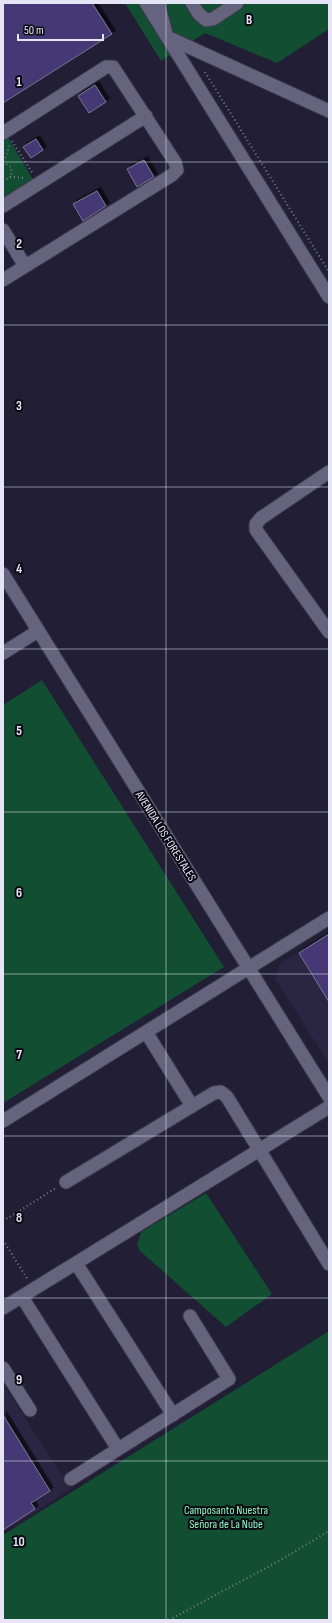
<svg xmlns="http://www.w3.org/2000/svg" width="332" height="1623" font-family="'Sofia Sans Condensed',sans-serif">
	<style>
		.built { fill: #2a2542 }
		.green { fill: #114e32 }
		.building { fill: #443975; stroke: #787692; filter: url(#shadow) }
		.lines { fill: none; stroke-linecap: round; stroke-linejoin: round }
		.minor-casing { stroke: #3b384b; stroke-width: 15 }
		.path { stroke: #7e7c90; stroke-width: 2; stroke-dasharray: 1 3; stroke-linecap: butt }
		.minor { stroke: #65637e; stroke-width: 13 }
		.grid { fill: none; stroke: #e6e5f5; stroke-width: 1; stroke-opacity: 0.55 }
		.labels { text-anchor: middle; stroke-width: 4; stroke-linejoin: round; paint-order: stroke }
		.street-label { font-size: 12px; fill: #e6e5f5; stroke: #0b0a13 }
		.park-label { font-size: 12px; fill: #8cf6bd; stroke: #0b0a13 }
		.grid-label { font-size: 13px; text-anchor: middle; font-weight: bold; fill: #e6e5f5; stroke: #0b0a13; stroke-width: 4; stroke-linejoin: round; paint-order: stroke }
	</style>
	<defs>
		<filter id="shadow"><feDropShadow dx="3.5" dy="-3.5" stdDeviation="0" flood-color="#0009"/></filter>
	</defs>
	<rect width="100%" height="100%" fill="#211e35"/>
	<path class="built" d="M329 933V1063L275 979 279 965Z
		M3 1384 71 1489 3 1532Z"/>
	<path class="green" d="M125 3H329V29L277 63 205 33 161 61Z
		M8 137 34 181 3 200V140Z
		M42 680 224 967 3 1103V705Z
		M206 1193 272 1294 226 1327 140 1251 137 1245 141 1232Z
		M329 1331V1620H3V1535Z"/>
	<path class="building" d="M3 3H92L112 34 3 103Z
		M95 85 106 102 89 113 78 96Z
		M36 139 43 150 31 158 23 147Z
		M144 160 154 177 137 187 127 169Z
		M97 191 106 206 83 221 73 204Z
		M329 934V1002L299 953Z
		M3 1415 50 1491 31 1503 35 1509 3 1530Z"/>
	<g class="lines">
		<defs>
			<path id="minor" d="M146 3 329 297
				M158 3 167 37 329 111
				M192 3 198 13 206 20 213 19 237 3
				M3 133 106 67H113L175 162 177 170 172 175 3 280
				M3 206 146 116
				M3 230 25 266
				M329 472 261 518 256 524V530L329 632
				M3 574 329 1097
				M3 653 38 631
				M146 1032 192 1106
				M3 1121 329 918
				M66 1182 192 1106 214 1093 221 1092 227 1097 329 1264
				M76 1263 173 1415
				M22 1297 118 1449
				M3 1308 329 1107
				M3 1368 30 1410
				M71 1479 229 1379 190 1316"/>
		</defs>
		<use href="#minor" class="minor-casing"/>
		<path class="path" d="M205 72 329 272
			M12 141 33 174
			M3 161 7 156 9 144
			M3 162 11 167 12 172 9 177
			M3 181 11 177 24 178
			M3 1221 56 1188
			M3 1240 28 1280
			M169 1620 277 1562 329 1531"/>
		<use href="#minor" class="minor"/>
	</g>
	<path class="grid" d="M166 3V1620M3 162H329M3 325H329M3 487H329M3 649H329M3 812H329M3 974H329M3 1136H329M3 1298H329M3 1461H329"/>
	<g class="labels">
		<g class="street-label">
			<text transform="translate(166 836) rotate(58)" y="4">AVENIDA LOS FORESTALES</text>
		</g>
		<g class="park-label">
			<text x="226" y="1514">Camposanto Nuestra<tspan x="226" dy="14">Señora de La Nube</tspan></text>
		</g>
	</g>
	<g class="grid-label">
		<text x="249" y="24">B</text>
		<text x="19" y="86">1</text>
		<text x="19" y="248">2</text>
		<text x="19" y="410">3</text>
		<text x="19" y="573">4</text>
		<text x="19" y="735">5</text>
		<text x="19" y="897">6</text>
		<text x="19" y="1059">7</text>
		<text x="19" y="1222">8</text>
		<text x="19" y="1384">9</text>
		<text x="19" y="1546">10</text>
	</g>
	<rect width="332" height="1623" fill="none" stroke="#e6e5f5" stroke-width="8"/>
	<path d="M18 34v6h85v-6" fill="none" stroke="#e6e5f5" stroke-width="2"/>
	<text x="24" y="34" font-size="12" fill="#e6e5f5" stroke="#0b0a13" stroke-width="3" paint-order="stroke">50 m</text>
</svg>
